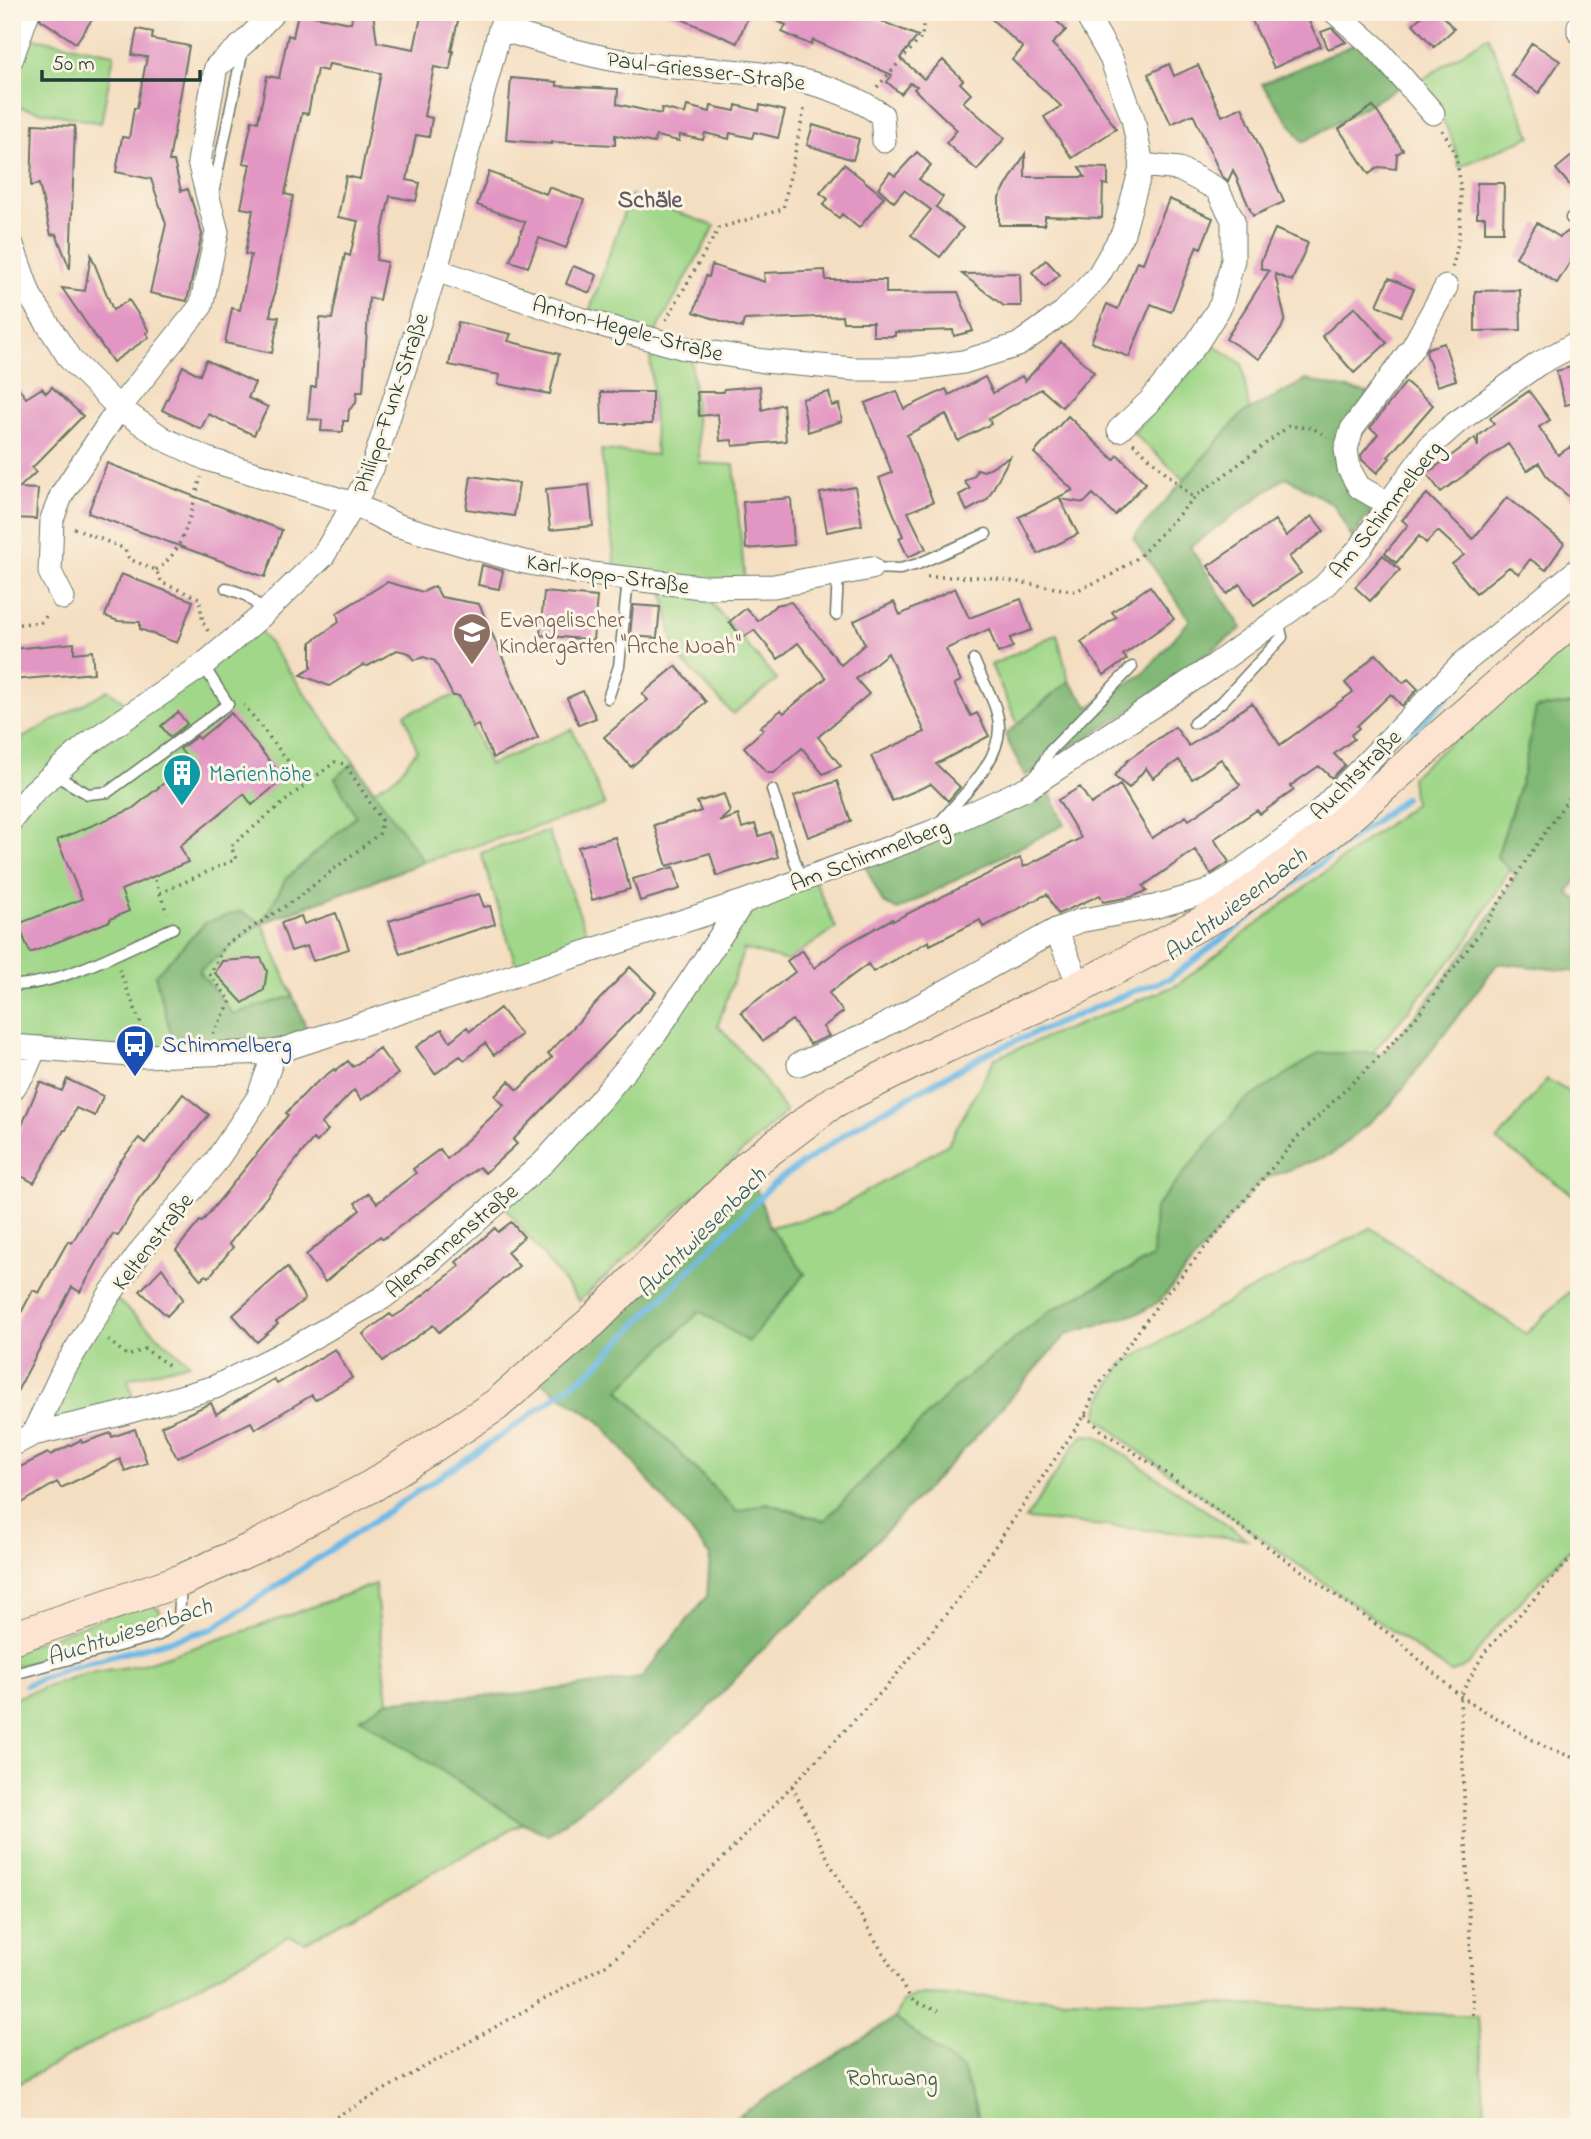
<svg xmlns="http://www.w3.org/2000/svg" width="1591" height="2139" font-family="'Indie Flower',sans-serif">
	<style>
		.green { fill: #a0d789; stroke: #608a5e; stroke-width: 2 }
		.forest { fill: #80b875; stroke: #507a54; stroke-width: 2 }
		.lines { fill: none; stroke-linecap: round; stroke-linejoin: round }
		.stream { stroke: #6cb9e6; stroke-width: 6 }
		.building { fill: #e296c3 }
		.lane-casing { stroke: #6a7565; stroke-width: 13 }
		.street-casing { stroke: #6a7565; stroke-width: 25 }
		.secondary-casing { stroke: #6a7565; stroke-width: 34 }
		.path { stroke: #6a7565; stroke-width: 3.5; stroke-dasharray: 2 5; stroke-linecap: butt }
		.lane { stroke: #fff; stroke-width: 10 }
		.street { stroke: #fff; stroke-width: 23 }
		.secondary { stroke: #fde4d1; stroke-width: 32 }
		.labels { text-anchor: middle; stroke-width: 6; stroke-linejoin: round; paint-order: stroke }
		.street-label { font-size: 23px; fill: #1f3d34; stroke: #fcf5e5 }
		.education-label { font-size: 23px; fill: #785e54; stroke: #fcf5e5; text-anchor: start }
		.culture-label { font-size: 23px; fill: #0d838f; stroke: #fcf5e5; text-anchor: start }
		.transit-label { font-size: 23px; fill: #164399; stroke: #fcf5e5; text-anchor: start }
		.park-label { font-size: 23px; fill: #395c45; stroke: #fcf5e5 }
		.neighbourhood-label { font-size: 24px; font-weight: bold; fill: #635c66; stroke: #fcf5e5 }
		.water-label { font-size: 24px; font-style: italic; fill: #325c60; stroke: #fcf5e5 }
	</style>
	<rect width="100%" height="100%" fill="#fcf5e5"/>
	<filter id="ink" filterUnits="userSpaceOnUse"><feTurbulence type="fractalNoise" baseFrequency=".0143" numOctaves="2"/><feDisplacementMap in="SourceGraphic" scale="14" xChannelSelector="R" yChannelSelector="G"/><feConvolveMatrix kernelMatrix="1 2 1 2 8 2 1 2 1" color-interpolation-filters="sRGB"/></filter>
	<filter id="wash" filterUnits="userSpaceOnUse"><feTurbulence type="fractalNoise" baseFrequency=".00686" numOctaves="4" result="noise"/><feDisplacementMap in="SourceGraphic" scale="28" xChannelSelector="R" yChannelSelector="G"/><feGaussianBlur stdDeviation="1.57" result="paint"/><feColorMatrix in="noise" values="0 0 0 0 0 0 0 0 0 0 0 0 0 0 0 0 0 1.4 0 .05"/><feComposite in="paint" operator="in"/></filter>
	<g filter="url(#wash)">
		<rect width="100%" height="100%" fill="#f4dec1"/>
		<path class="green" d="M24 36 114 54 101 123 12 106V83Z
			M1488 36 1531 136 1459 167C1455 135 1437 108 1417 83Z
			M630 195 715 226 654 335 588 315Z
			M1214 345 1242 364 1249 410 1242 414 1184 479 1133 433Z
			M650 352 691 359 700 463 734 465 745 583 616 572 601 450 656 455Z
			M663 589 702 592 777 680 733 714 675 653Z
			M257 626 374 790 397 776 417 750 405 714 453 696H459L489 765 572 729 605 805 424 862 262 923 310 1037 144 1053 12 1041V825L36 794Z
			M1579 629V703L1536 708 1523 775 1497 856 1510 870 1465 944 1372 1053H1319L1155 1208 1153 1257 1050 1311 956 1386 824 1521 767 1503 737 1512 619 1390 700 1311 749 1341 805 1274 770 1227 830 1213 948 1144 995 1058 1177 985 1414 804 1411 777Z
			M1057 634 1069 681 1018 724 991 665Z
			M108 690 134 708 12 810V744Z
			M548 831 590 942 516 965 481 853Z
			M814 879 836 928 787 961 744 949 718 1025 761 1075 786 1112 579 1301 506 1208 747 904Z
			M1547 1079 1579 1098V1199L1497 1141Z
			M1371 1228 1526 1334 1579 1282V1539L1492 1632 1469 1664 1451 1673 1130 1445 1097 1416 1100 1402 1122 1364 1237 1297Z
			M110 1294 189 1363 128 1379 136 1410 33 1434Z
			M1084 1435 1097 1436 1247 1539 1026 1519 1076 1443Z
			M375 1584 388 1701 360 1718 523 1823 306 1942 289 1936 12 2087V1699L82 1674 140 1665 257 1627Z
			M148 1602 160 1610 157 1627 140 1636 12 1667V1651Z
			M917 1995 1182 2002 1478 2016 1486 2127 982 2126 962 2069 895 2018 903 2002Z"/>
		<path class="forest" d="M1357 43 1401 86 1303 142 1262 84Z
			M1306 380 1368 393 1339 452 1375 505 1352 538 1334 505 1286 477 1190 547 1242 628 1130 711 1025 776 1005 735 1069 681 1089 707 1143 674 1190 620 1133 538 1242 414Z
			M1579 703V875L1568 893 1579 901V972L1498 963 1391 1104 1332 1154 1261 1180 1161 1300 1142 1312 1067 1334 962 1452 829 1590 761 1651 701 1716 548 1835 523 1823 360 1718 388 1701 521 1694 641 1678 707 1596 710 1555 600 1422 531 1375 748 1166 770 1227 805 1274 748 1342 700 1311 619 1390 737 1512 766 1503 824 1521 956 1386 1050 1311 1153 1257 1155 1208 1242 1103 1319 1053H1383C1433 998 1476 939 1516 876L1497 857 1523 775 1536 708Z
			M354 763 424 862 262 923 199 971 233 1014 293 996 310 1037 176 1052 155 975 205 923 240 911 262 923 286 879 356 816 335 778Z
			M1045 783 1065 824 898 910 883 903 863 861Z
			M895 2018 962 2069 982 2126 987 2127H721Z"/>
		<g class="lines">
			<path class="stream" d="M1393 754 1471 671
				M26 1685 65 1669 212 1629 517 1425 593 1369 773 1184 861 1123 990 1052 1134 991 1171 978 1405 798"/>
		</g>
		<g id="blocks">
			<path class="building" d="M42 12H97L76 43 40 19Z
				M353 12H373L377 42 414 49 422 12H460L451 51H453L450 70 434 67 424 116 432 118 429 137 416 135 407 180 420 183 416 201 390 196 376 260 387 262 379 300 369 298 363 392H357L356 403 349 410 348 421H343V432L321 431 322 420 308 419 311 387H316L320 318 332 319 345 254 350 256 358 221 338 217 346 176 360 179 381 73 329 64 327 71 317 69 308 114 302 113 285 194 293 196 270 316 279 317 272 353 225 343 232 308 240 310 251 255 245 254 253 210 241 208 250 164 243 163 252 120 258 122 267 76 279 78 288 35 293 37 298 13 351 23Z
				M665 12H750L737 43Z
				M757 12H859L918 36 900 58 924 79 943 60 963 80 960 83 971 94 963 102 1005 138 977 170 946 143 957 130 914 89 917 86 910 83 901 94 887 82 892 75 813 40 811 45 782 32 786 25Z
				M984 12H1047L1066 30 1052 44 1074 65 1116 129 1072 158 1044 117 1061 106 1012 60 1023 48Z
				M1248 12H1297L1300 20 1307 17 1321 46 1274 68Z
				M1426 12H1439L1454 29 1434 47 1413 24Z
				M1332 28 1346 42 1328 49 1321 32Z
				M137 29 153 32 152 39 189 46 169 161H174L181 191 188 189 202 234 187 301 150 293 166 224 151 179 116 172 122 137 129 138 134 108H137L147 57 132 55Z
				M1532 43 1560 61 1539 93 1511 75Z
				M1169 64 1174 76 1198 65 1222 116 1242 107 1284 202 1253 216 1233 170 1228 181 1221 175 1193 114 1171 124 1148 74Z
				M511 78 557 82V86L618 89 617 104 661 114 662 108 685 114 687 106 710 112 711 106 735 111 736 105 759 111 760 105 785 111 778 138 754 132 752 138 730 133 729 139 705 133 703 140 680 135 679 141 656 136 654 143 615 135V145L552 142V144L506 140Z
				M1373 106 1403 150 1397 154 1396 169 1379 167 1369 174 1339 129Z
				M33 124 75 126 70 269 56 234 51 235 39 184 31 186Z
				M813 125 859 139 853 160 807 145Z
				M1579 150V196L1556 169Z
				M917 152 931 165 919 179 943 197 936 207 963 228 940 257 911 235 931 210 904 190 894 202 878 188 890 172 895 176Z
				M1025 154V177H1085L1079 167 1108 168V185L1103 184 1102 218 1045 216V225H999V198Z
				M844 164 884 197 859 228 842 214 839 218 823 205 828 199 820 193Z
				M489 172 546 194 549 187 584 200 566 248 539 238 528 267 510 261 525 222 477 205Z
				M1477 183H1504L1503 232H1485V217H1477Z
				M1169 199 1213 218 1201 248 1197 246 1171 312 1151 304 1129 357 1091 342 1107 304 1118 309 1137 261 1143 263Z
				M1537 223 1560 237 1579 224V248L1557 283 1516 257Z
				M1275 229 1308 243 1292 281 1275 274 1285 319 1281 329 1259 359 1226 339 1269 271 1261 268V261Z
				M91 255 113 310 129 300 149 331 146 333 149 337 113 362 62 288 85 291Z
				M1046 260 1060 275 1045 287 1032 272Z
				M712 265 765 282 764 273 825 270 826 280H886V293L958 292 973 331 954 336 953 330 895 332V336H873V322H843L842 316 744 320 742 328 694 312 706 276 709 277Z
				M573 266 597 275 590 293 566 284Z
				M1020 273 1021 306H1004L962 274Z
				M1389 278 1414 289 1401 316 1377 305Z
				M1520 290 1521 330 1475 331V291Z
				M1355 307 1387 343 1354 373 1322 336Z
				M458 322 511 334 508 341 559 354 550 394 498 384 500 375 449 365Z
				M1061 342 1094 372 1062 407 1041 389 989 419 991 424 958 441 946 414 907 435 933 502 908 512 926 549 908 557 899 538 903 536 879 478 892 473 865 403 897 391 904 409 946 389 949 395 985 377 993 393 1022 376 1025 381Z
				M1444 343 1456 380 1437 386 1426 352 1428 348Z
				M206 360 255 383 248 398 268 407 254 435 208 414 201 429 162 410 183 366 200 375Z
				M1579 365V402L1565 405 1556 371Z
				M12 379 26 398 42 388 46 393 52 387 83 416 32 468 36 472 19 488 38 489 36 519 12 518Z
				M1406 382 1433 405 1388 457 1390 458 1377 473 1362 460 1361 455 1378 434 1370 428Z
				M760 386 762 410 783 404 786 441 733 446 732 440 720 441 718 414 699 416 697 392H723L724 389Z
				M1529 391 1550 420 1539 427 1558 455 1570 447 1579 461V506L1548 478 1539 463 1527 471 1508 444 1441 492 1427 474 1429 472 1475 438 1478 447V436L1494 424 1490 418Z
				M601 392H652V424H602Z
				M829 392 832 406 839 404 842 421 808 432 802 399Z
				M1068 416 1114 460 1118 455 1146 483 1115 515 1093 494 1084 503 1060 499 1078 534 1038 554 1019 517 1073 490 1034 453Z
				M1010 457 987 500 967 511 959 495 970 489 964 481 974 476 977 469 984 471Z
				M107 463 282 530 265 577 88 513Z
				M471 476 519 483 514 516 466 509Z
				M589 485 593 526 550 530 546 489Z
				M855 487 862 525 827 532 820 493Z
				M1427 494 1473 539 1507 497 1564 543 1546 570 1530 559 1519 574 1509 567 1476 593 1452 564 1464 555 1438 531 1426 543 1419 536 1396 563 1385 553 1408 525 1402 520Z
				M791 498 794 545 746 549 743 502Z
				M1312 516 1324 531 1289 557 1301 573 1254 605 1240 584 1227 594 1208 566 1275 520 1286 536Z
				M1383 555 1400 570 1370 601 1355 587Z
				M482 565 503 571 499 589 478 585Z
				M121 574 193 601 177 643 140 629V622L118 621 105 616Z
				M387 582 423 592 435 586 441 597 479 604 538 738 493 758 478 725 473 727 459 696H453L435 661 424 657 415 660 409 653 397 650 368 666 363 665 329 686 301 675 311 668V642L339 622 337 613Z
				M1150 586 1174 619 1123 655 1127 659 1104 675 1081 642 1116 617 1112 612Z
				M955 588 969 618 1021 599 1032 630 1010 638 1013 647 998 653 989 629 946 649 961 681 954 684 971 716 977 713 989 736 936 764 960 787 948 801 931 784 892 801 871 756 925 732 888 653 856 679 869 694 818 737 841 766 823 774 802 748 774 773H767L744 747 764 729 760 727 781 710 784 713 826 678 798 643 778 659 754 630 743 638 729 622 746 608 758 621 776 605 791 602 841 665 865 644 854 621 894 602 900 615Z
				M544 592 597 597 593 640 540 635Z
				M633 605 660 607 657 638 630 636Z
				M74 643V653L92 651 94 673 12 680V649Z
				M1376 654 1403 683 1408 679 1418 689 1402 706 1391 694 1357 726 1359 728 1351 735 1354 739 1334 754 1345 765 1332 778 1319 766 1290 786 1294 790 1260 814 1257 810 1214 839 1229 862 1211 874 1195 850 1143 886 1147 891 1131 897 1103 902 1100 895 1058 914 1047 894 983 927 980 920 930 945 929 941 873 972 868 964 829 993 843 1012 823 1027 829 1036 810 1044 792 1020 763 1041 741 1012 795 972 787 961 802 950 814 968 845 945 892 919 893 921 1020 858 1024 867 1081 838 1058 800 1080 787 1091 804 1120 785 1152 838 1186 816 1189 820 1240 785 1221 759 1192 779 1179 760 1153 778 1146 768 1129 788 1114 776 1129 759 1175 727 1189 746 1252 703 1280 745 1353 692 1345 683Z
				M676 666 706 702 631 767 604 737 648 700 642 694Z
				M583 691 596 718 579 725 567 698Z
				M178 712 187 724 170 737 161 726Z
				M231 713 276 769 272 771 281 781 252 805 244 794 180 846 188 862 121 890 129 911 110 919V921L30 953 18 924 82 899 57 840 132 809 190 762 180 749 197 736 199 739Z
				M837 781 851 821 808 837 794 796Z
				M724 794 730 812 719 822 738 815 742 828 755 824 759 836 771 832 778 857 717 876 710 853 667 866 654 825 701 811 697 802Z
				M615 837 630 889 592 900 578 847Z
				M674 867 680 889 640 901 633 879Z
				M479 894 484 907 490 906 495 924 400 954 389 921Z
				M336 913 349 949 313 961 307 946 291 951 281 923 301 916 304 924Z
				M261 958 267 971 264 990 243 1003 215 973 222 961Z
				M630 967 656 992 513 1140 517 1144 485 1173 479 1167 383 1239 380 1236 325 1282 306 1255 360 1210 355 1203 369 1193 377 1203 416 1173 413 1169 440 1149 447 1159 504 1105 495 1096 509 1081 518 1090 552 1057 548 1054Z
				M500 1008 521 1035 494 1055 485 1043 465 1060 460 1056 435 1074 416 1047 442 1029 450 1041 467 1027 470 1031Z
				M379 1048 398 1074 361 1100 354 1090 334 1111 321 1124 328 1130 317 1142 313 1139 229 1244 233 1247 209 1277 206 1275 201 1280 176 1250 200 1221 202 1222 288 1115 286 1113 310 1088 334 1069 335 1071 348 1061 353 1067Z
				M67 1079 103 1096 95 1116 76 1108 66 1130H64L34 1183 12 1171V1132L18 1135 40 1082 62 1091Z
				M183 1094 209 1115 140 1198 118 1236 113 1234 80 1292 72 1287 12 1401V1330L33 1290 39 1293 68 1241 72 1243 119 1163 139 1138 145 1143Z
				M511 1222 524 1237 507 1252 519 1266 439 1332 433 1325 383 1361 363 1334 390 1314 393 1317 403 1311 460 1266 456 1262 495 1228 498 1232Z
				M287 1267 305 1299 276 1322 278 1324 257 1342 233 1315Z
				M162 1268 183 1299 167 1316 140 1291Z
				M335 1349 352 1378 315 1400 312 1395 255 1429 251 1422 177 1458 161 1426 211 1403 216 1414 274 1379 277 1384Z
				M135 1429 147 1463 125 1471 120 1459 61 1488 57 1482 12 1509V1471L48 1453 50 1455 81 1440 82 1443 111 1433 112 1437Z"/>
		</g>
	</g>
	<g filter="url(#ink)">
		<use href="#blocks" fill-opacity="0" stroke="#6a7565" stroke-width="2"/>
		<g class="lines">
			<defs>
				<path id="lane" d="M213 194 243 49
					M1571 218 1579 212
					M871 568 900 569 918 564 986 534
					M226 588 246 595 265 612
					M836 615 838 574
					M608 698 619 666 628 580
					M1194 723 1222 702 1282 637 1278 619
					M53 774 88 794 108 792 228 704 203 665
					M1036 775 1050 751 1132 667
					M772 790 801 880
					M941 821C962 795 1000 763 999 726 998 704 982 681 974 660
					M12 985C60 986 129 947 173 928
					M14 1674 159 1635 179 1620 181 1583"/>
				<path id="street" d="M1335 12 1377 49 1433 113
					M1579 26V32
					M500 29C542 41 585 56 629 62 713 75 810 63 882 115L884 141
					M12 58 28 12
					M12 245 30 296 70 359 119 408 164 439 207 459 354 504 396 525 520 561 575 572 701 587 774 586 871 568
					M436 270 580 319 684 348 764 361 854 369H912L963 362 1018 345 1064 312 1098 276 1123 233 1142 165 1133 119 1111 58 1085 12
					M1119 430 1151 400 1197 343 1221 305 1233 260V220L1217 189 1179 169 1142 165
					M1388 504 1359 487 1349 469 1346 449 1352 429 1413 347 1446 287
					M63 598 50 572 52 519 62 494 119 408 201 306 217 232 199 162 216 67 245 42 274 12
					M12 819 33 792 88 744 203 665 259 618 323 556 354 504 373 466 436 270 500 29 506 12
					M1056 930 1080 987
					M12 1046 143 1056 275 1052 743 902 932 832 1029 787 1215 665 1324 586 1361 547 1388 504 1431 445 1456 423 1538 364 1579 342
					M799 1064 869 1034 1056 930 1079 921 1154 907 1207 892 1231 878 1314 817 1462 664 1579 569
					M12 1090 25 1071 35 1048
					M33 1434 64 1369 110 1294 143 1248 214 1164 258 1098 275 1052
					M12 1445 33 1434 117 1415 215 1387 292 1349 382 1298 426 1265 544 1162 600 1100 656 1033 743 902"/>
				<path id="secondary" d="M12 1638 182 1580 253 1548 372 1486 496 1405 593 1321 748 1166 833 1102 947 1046 1080 987 1228 909 1336 828 1579 614"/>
			</defs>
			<use href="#lane" class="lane-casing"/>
			<use href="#street" class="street-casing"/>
			<use href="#secondary" class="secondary-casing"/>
			<path class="path" d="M877 87 922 37 924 12
				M1442 130C1446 136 1450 143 1453 149 1465 181 1462 237 1452 268
				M666 320 719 228 783 209 805 105
				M1133 443 1194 498
				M74 528 125 549 129 559 156 570 162 583 199 598 203 623 210 634
				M156 570C186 551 191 509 201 477
				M927 577H986L1075 591 1108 577 1139 557 1194 498 1289 426 1313 428 1327 437
				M12 625 41 622 48 614
				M155 880 167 913
				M160 893 236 859 231 846 306 784 244 705
				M119 969 145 1034
				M213 1034 231 1001 210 975 224 946 296 899 379 834 382 821 345 764 335 762 306 784
				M108 1340 128 1356 145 1349 171 1367
				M1085 1415 1102 1431 1164 1472 1395 1638 1460 1696 1543 1746 1579 1760
				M12 1702 15 1698 14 1689
				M792 1786 832 1867 905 1990 914 2002 938 2011
				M1473 2015 1460 1696 1484 1653 1579 1550
				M318 2127 609 1963 638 1938 727 1854 888 1685 961 1596 1085 1415 1096 1389 1161 1300 1302 1132 1383 1053 1418 1015 1482 930 1531 853 1579 783"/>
			<use href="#lane" class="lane"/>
			<use href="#street" class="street"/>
			<use href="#secondary" class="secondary"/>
		</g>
	</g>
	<defs>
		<symbol id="school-pin" viewBox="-11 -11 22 30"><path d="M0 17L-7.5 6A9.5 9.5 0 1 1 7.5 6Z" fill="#8d6e63" stroke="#fcf5e5"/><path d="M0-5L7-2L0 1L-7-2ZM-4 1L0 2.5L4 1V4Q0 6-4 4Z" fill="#fff"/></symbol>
		<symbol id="building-pin" viewBox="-11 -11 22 30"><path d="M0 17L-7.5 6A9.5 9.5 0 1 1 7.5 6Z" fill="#0f9aa8" stroke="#fcf5e5"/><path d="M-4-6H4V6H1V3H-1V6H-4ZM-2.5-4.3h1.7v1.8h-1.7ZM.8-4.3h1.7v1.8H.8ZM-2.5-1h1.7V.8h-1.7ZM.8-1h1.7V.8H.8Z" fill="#fff"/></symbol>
		<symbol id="bus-pin" viewBox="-11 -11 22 30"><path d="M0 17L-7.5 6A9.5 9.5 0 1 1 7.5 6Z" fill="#1a4fb4" stroke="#fcf5e5"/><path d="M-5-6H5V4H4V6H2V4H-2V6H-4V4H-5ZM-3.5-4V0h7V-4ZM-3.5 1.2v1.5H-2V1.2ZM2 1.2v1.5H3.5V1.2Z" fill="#fff"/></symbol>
	</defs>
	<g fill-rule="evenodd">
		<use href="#school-pin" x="450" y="610" width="44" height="60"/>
		<use href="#building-pin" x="160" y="751" width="44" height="60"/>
		<use href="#bus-pin" x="113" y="1022" width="44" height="60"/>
	</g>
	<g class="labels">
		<g class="street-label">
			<text transform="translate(706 70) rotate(7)" y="8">Paul-Griesser-Straße</text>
			<text transform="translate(628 328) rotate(15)" y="8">Anton-Hegele-Straße</text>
			<text transform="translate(390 403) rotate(-71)" y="8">Philipp-Funk-Straße</text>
			<text transform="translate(1385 509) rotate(-52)" y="8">Am Schimmelberg</text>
			<text transform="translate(608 573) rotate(9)" y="8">Karl-Kopp-Straße</text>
			<text transform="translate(1355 774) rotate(-45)" y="8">Auchtstraße</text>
			<text transform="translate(869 854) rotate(-21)" y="8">Am Schimmelberg</text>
			<text transform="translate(451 1240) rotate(-40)" y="8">Alemannenstraße</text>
			<text transform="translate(152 1241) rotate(-52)" y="8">Keltenstraße</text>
		</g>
		<g class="education-label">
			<text x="499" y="627">Evangelischer<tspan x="499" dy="26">Kindergarten "Arche Noah"</tspan></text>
		</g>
		<g class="culture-label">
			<text x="209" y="781">Marienhöhe</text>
		</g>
		<g class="transit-label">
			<text x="162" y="1052">Schimmelberg</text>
		</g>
		<g class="park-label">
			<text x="892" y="2085">Rohrwang</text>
		</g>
		<g class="neighbourhood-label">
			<text x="650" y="207">Schäle</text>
		</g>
		<g class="water-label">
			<text transform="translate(1235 904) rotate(-37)" y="8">Auchtwiesenbach</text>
			<text transform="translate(701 1232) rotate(-45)" y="8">Auchtwiesenbach</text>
			<text transform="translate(129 1631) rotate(-18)" y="8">Auchtwiesenbach</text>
		</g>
	</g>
	<rect width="1591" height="2139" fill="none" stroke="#fcf5e5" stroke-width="42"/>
	<path d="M42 70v10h158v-10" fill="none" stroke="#1f3d34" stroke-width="3.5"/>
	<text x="52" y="70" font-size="21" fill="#1f3d34" stroke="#fcf5e5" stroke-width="5" paint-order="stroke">50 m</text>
</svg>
